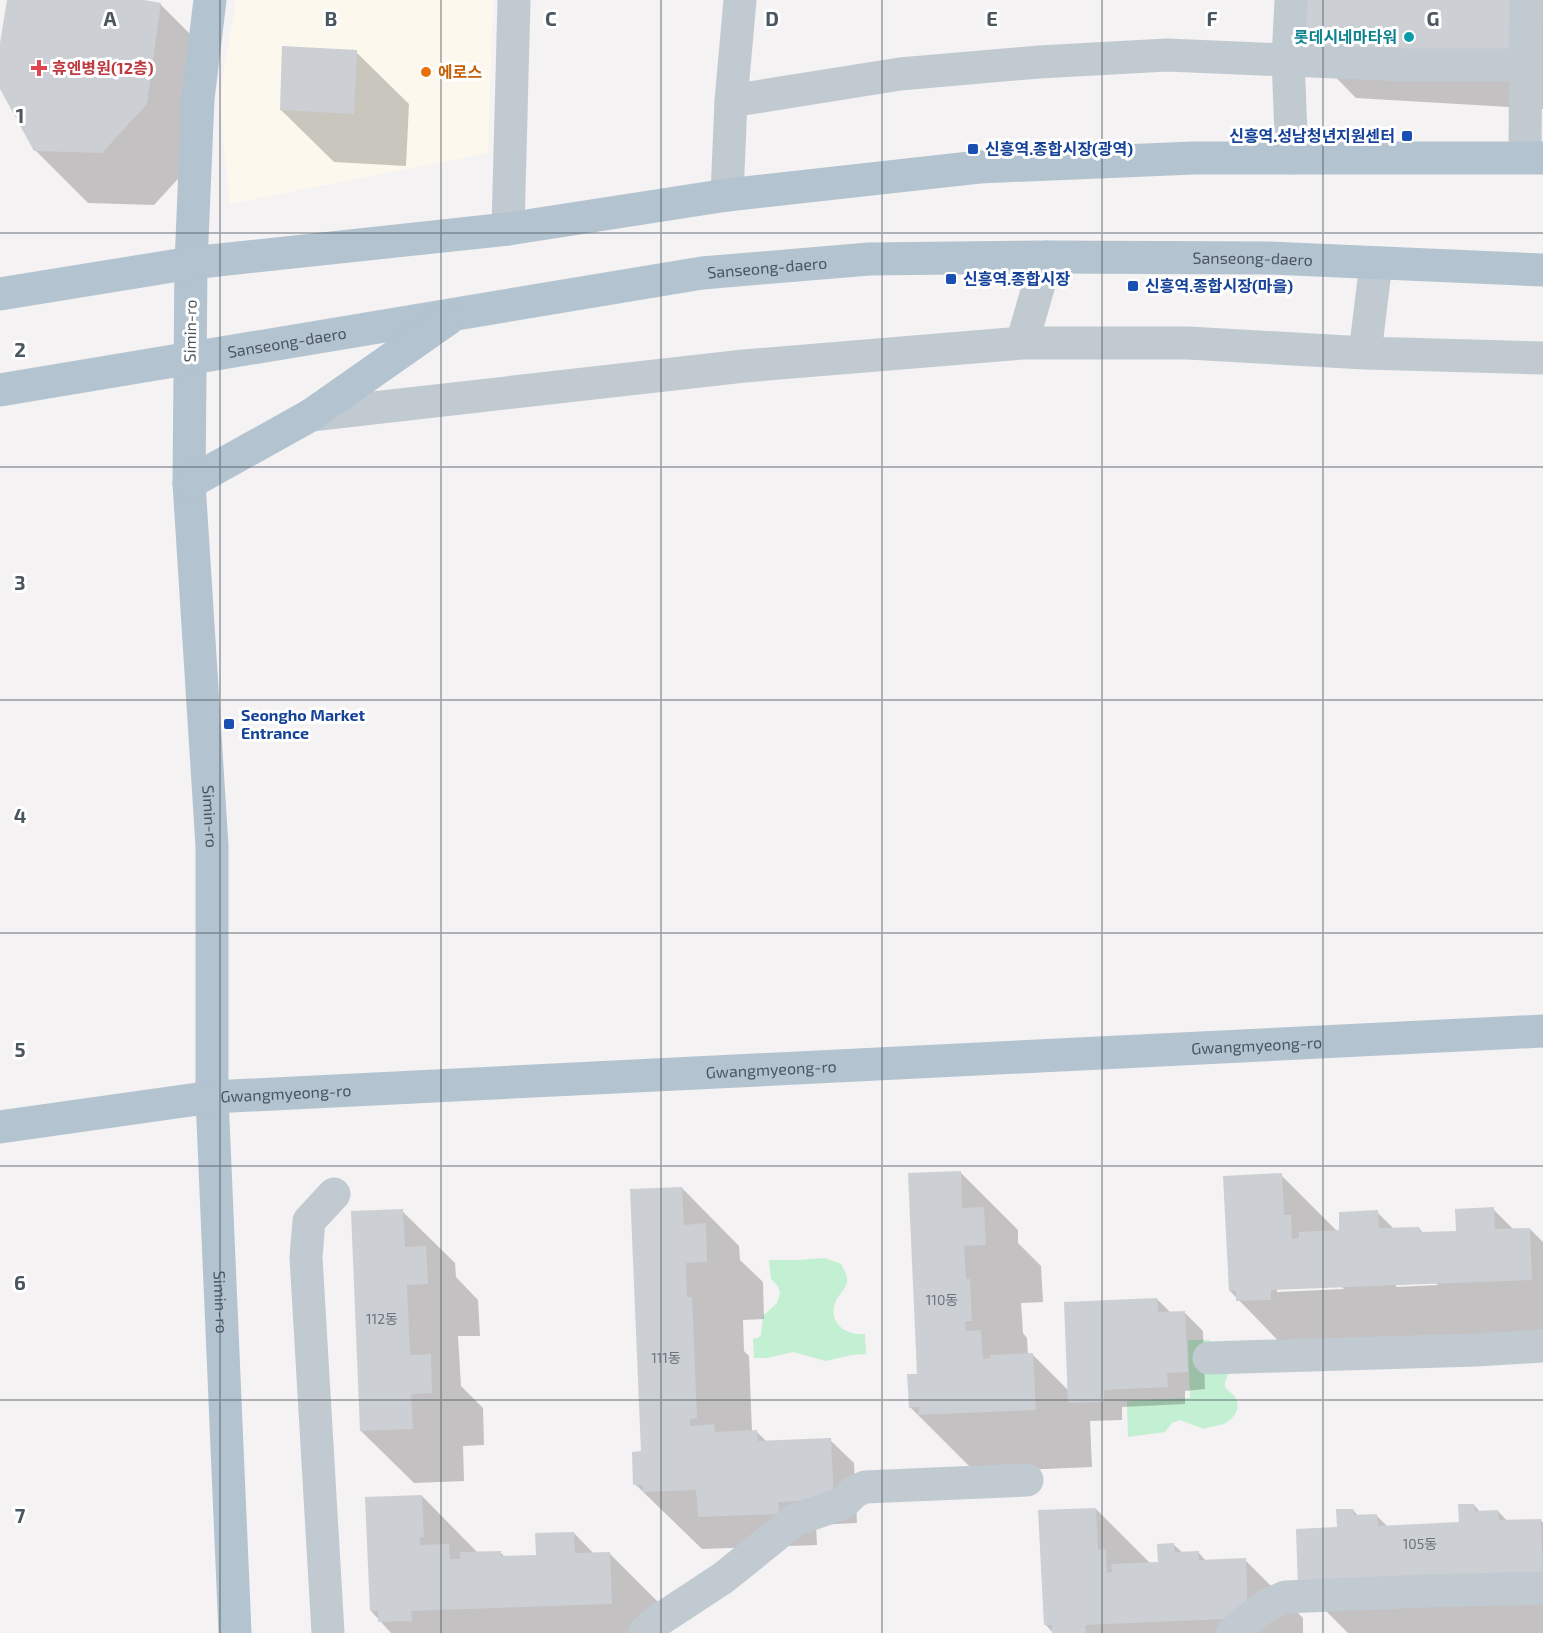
<svg xmlns="http://www.w3.org/2000/svg" width="1543" height="1633" font-family="'Exo 2','Noto Sans KR',sans-serif">
	<style>
		.commercial { fill: #fcf8ee }
		.green { fill: #c3efd2 }
		.shadow { fill: #0003; fill-rule: evenodd }
		.building { fill: #cccfd4 }
		.lines { fill: none; stroke-linecap: round; stroke-linejoin: round }
		.minor { stroke: #c1cad1; stroke-width: 33 }
		.major { stroke: #b3c3d0; stroke-width: 33 }
		.grid { fill: none; stroke: #4a5660; stroke-width: 1.5; stroke-opacity: 0.55 }
		.culture-dot { fill: #0f9aa8; stroke: #fff; stroke-width: 2 }
		.health-dot { fill: #e0444e; stroke: #fff; stroke-width: 2 }
		.food-dot { fill: #e8710a; stroke: #fff; stroke-width: 2 }
		.transit-dot { fill: #1a4fb4; stroke: #fff; stroke-width: 2 }
		.labels { text-anchor: middle; stroke-width: 6; stroke-linejoin: round; paint-order: stroke }
		.number-label { font-size: 14px; fill: #6a747d }
		.culture-label { font-size: 16px; font-weight: bold; fill: #0d838f; stroke: #fff; text-anchor: end }
		.health-label { font-size: 16px; font-weight: bold; fill: #be3a42; stroke: #fff; text-anchor: start }
		.food-label { font-size: 16px; font-weight: bold; fill: #c56008; stroke: #fff; text-anchor: start }
		.transit-label { font-size: 16px; font-weight: bold; fill: #164399; stroke: #fff; text-anchor: start }
		.street-label { font-size: 16px; fill: #4a5660; stroke: #fff }
		.grid-label { font-size: 20px; text-anchor: middle; font-weight: bold; fill: #4a5660; stroke: #fff; stroke-width: 6; stroke-linejoin: round; paint-order: stroke }
	</style>
	<rect width="100%" height="100%" fill="#f4f2f2"/>
	<path class="commercial" d="M236 0H493L488 153 230 204 219 100Z"/>
	<path class="green" d="M825 1258 841 1264C844 1270 848 1276 847 1282 845 1290 837 1296 835 1303 828 1324 847 1336 865 1334L866 1354 851 1355 826 1361 793 1352 767 1358H754L753 1339 758 1338 761 1335 763 1316 777 1303 780 1293 778 1286 771 1279 769 1260H799Z
		M1188 1340H1209C1215 1349 1228 1361 1228 1372 1228 1377 1224 1381 1225 1386 1226 1390 1231 1392 1234 1395 1242 1405 1236 1417 1226 1423 1220 1426 1211 1426 1204 1429L1180 1420 1172 1423 1165 1432 1128 1437 1127 1401 1190 1398Z"/>
	<path class="shadow" d="M9 0H135L160 4 213 57 198 157 154 205 88 203 35 150 0 86V52Z
		M1306 0H1543V109L1356 98 1304 45Z
		M356 52 409 104 406 166 334 162 281 110Z
		M960 1172 1018 1230V1243L1041 1266 1043 1302 1021 1303 1023 1333 1027 1338 1028 1355 1032 1354 1069 1391 1157 1299 1171 1313H1185L1203 1331 1205 1389 1185 1391V1404L1122 1407V1420L1090 1421 1092 1467 978 1472 968 1465 910 1407Z
		M1281 1175 1338 1232 1377 1212 1394 1229 1419 1228 1424 1234 1457 1232 1493 1209 1514 1230 1530 1229 1543 1242V1339L1295 1358 1230 1291ZM1435 1282 1438 1285 1396 1287V1284ZM1341 1286 1344 1289 1277 1292V1289Z
		M682 1188 739 1246 740 1260 763 1282 764 1319 743 1320 744 1351 749 1356 752 1432H757L767 1442 830 1440 854 1463 857 1523 816 1525 817 1545 702 1549 635 1484 643 1452Z
		M402 1211 455 1263 456 1277 478 1300 480 1336H458L461 1386 483 1408 484 1445 463 1446 464 1481 414 1483 361 1431Z
		M422 1496 478 1553 500 1552 505 1557 538 1556 574 1533 594 1554 609 1553 667 1611 668 1633H391L371 1611Z
		M1474 1505 1480 1512 1498 1511 1508 1522 1541 1520 1543 1523V1633H1348L1300 1585 1353 1510 1359 1517 1377 1516 1388 1527 1460 1524Z
		M1096 1509 1151 1564H1159L1174 1545 1183 1553 1198 1552 1207 1562 1245 1560 1303 1618V1633H1053L1045 1624Z"/>
	<path class="building" d="M7 0H144L161 3 147 104 102 153 34 151 0 89V43Z
		M1304 0H1518L1515 59 1302 46Z
		M282 46 357 50 354 114 280 110Z
		M961 1171 962 1208 984 1207 986 1245 964 1246 966 1279H970L972 1321H965L966 1331 981 1330 983 1359 991 1358 990 1355 1033 1353 1036 1410 918 1415 919 1407 909 1408 907 1374H917L908 1173Z
		M1282 1173 1284 1215H1291L1292 1239 1299 1238V1232L1339 1230V1212L1378 1210 1379 1228 1419 1227 1420 1232 1456 1231 1455 1209 1494 1207 1495 1229 1530 1228 1532 1280 1271 1290V1300L1236 1301V1291H1229L1223 1176Z
		M682 1187 684 1225 706 1223 707 1262 686 1263 687 1297H692L697 1418 690 1419V1426L714 1424 715 1432 757 1430 758 1441 831 1438 834 1500 778 1502 779 1514 698 1517 696 1490 643 1492V1485H633L632 1452 641 1451 630 1189Z
		M403 1209 405 1247 426 1246 428 1284 407 1285 410 1355 431 1354 432 1393 411 1394 413 1429 360 1431 351 1211Z
		M1157 1298 1158 1312 1185 1311 1188 1372 1167 1373 1168 1387 1104 1390V1402L1068 1403 1064 1302Z
		M422 1495 424 1537H420V1545L449 1544 450 1559H460V1552L501 1551V1556L536 1555 535 1533 574 1532 575 1553 610 1552 612 1604 411 1611 412 1621 378 1622V1611H370L365 1497Z
		M1458 1504H1474L1475 1511 1498 1510 1499 1520 1541 1519 1543 1576 1298 1586 1296 1529 1337 1527 1336 1509H1353L1354 1515 1377 1514 1378 1526 1459 1522Z
		M1096 1508 1098 1550 1106 1549 1107 1573 1112 1572 1111 1564 1158 1562 1157 1544 1174 1543 1175 1552 1199 1551V1560L1246 1558 1248 1618 1085 1625 1086 1633H1052V1625H1044L1038 1510Z"/>
	<g class="lines">
		<path class="minor" d="M1291 0 1288 59 1292 158
			M731 101 900 74 1039 62 1167 55 1406 65H1525
			M1525 157 1526 0
			M727 195 731 101 740 0
			M508 229 514 0
			M1022 343 1047 257
			M1365 353 1376 263
			M311 415 744 366 1022 343H1188L1365 353 1543 358
			M1209 1358 1476 1350 1543 1346
			M328 1633 306 1257 309 1221 334 1194
			M644 1633 659 1620 723 1578 795 1520 843 1503 854 1492 865 1487 1027 1480
			M1232 1633 1265 1606 1285 1597 1425 1591 1543 1588"/>
		<g class="major">
			<path id="s1" d="M210 0 198 99 191 263 189 483 212 846V1097L235 1633"/>
			<path d="M0 294 191 263 508 229 727 195 979 167 1193 158H1543"/>
			<path id="s2" d="M0 390 702 273 869 259 1047 257 1269 258 1543 270"/>
			<path d="M189 483 311 415 448 319"/>
			<path id="s3" d="M0 1127 212 1097 1543 1031"/>
		</g>
	</g>
	<path class="grid" d="M220 0V1633M441 0V1633M661 0V1633M882 0V1633M1102 0V1633M1323 0V1633M0 233H1543M0 467H1543M0 700H1543M0 933H1543M0 1166H1543M0 1400H1543"/>
	<circle class="culture-dot" cx="1409" cy="37" r="6"/>
	<path class="health-dot" d="M36 59h6v6h6v6h-6v6h-6v-6h-6v-6h6z"/>
	<circle class="food-dot" cx="426" cy="72" r="6"/>
	<g class="transit-dot">
		<rect x="1401" y="130" width="12" height="12" rx="3"/>
		<rect x="967" y="143" width="12" height="12" rx="3"/>
		<rect x="945" y="273" width="12" height="12" rx="3"/>
		<rect x="1127" y="280" width="12" height="12" rx="3"/>
		<rect x="223" y="718" width="12" height="12" rx="3"/>
	</g>
	<g class="labels">
		<g class="number-label">
			<text x="942" y="1305">110동</text>
			<text x="382" y="1324">112동</text>
			<text x="666" y="1363">111동</text>
			<text x="1420" y="1549">105동</text>
		</g>
		<g class="culture-label">
			<text x="1397" y="43">롯데시네마타워</text>
		</g>
		<g class="health-label">
			<text x="52" y="74">휴엔병원(12층)</text>
		</g>
		<g class="food-label">
			<text x="438" y="78">에로스</text>
		</g>
		<g class="transit-label">
			<text x="1395" y="142" text-anchor="end">신흥역.성남청년지원센터</text>
			<text x="985" y="155">신흥역.종합시장(광역)</text>
			<text x="963" y="285">신흥역.종합시장</text>
			<text x="1145" y="292">신흥역.종합시장(마을)</text>
			<text x="241" y="721">Seongho Market<tspan x="241" dy="18">Entrance</tspan></text>
		</g>
		<g class="street-label">
			<text dy="6" stroke="none"><textPath href="#s2" startOffset="1263">Sanseong-daero</textPath></text>
			<text dy="6" stroke="none"><textPath href="#s2" startOffset="777">Sanseong-daero</textPath></text>
			<text transform="translate(190 331) rotate(-89)" y="6">Simin-ro</text>
			<text dy="6" stroke="none"><textPath href="#s2" startOffset="291">Sanseong-daero</textPath></text>
			<text dy="6" stroke="none"><textPath href="#s1" startOffset="818">Simin-ro</textPath></text>
			<text dy="6" stroke="none"><textPath href="#s3" startOffset="1260">Gwangmyeong-ro</textPath></text>
			<text dy="6" stroke="none"><textPath href="#s3" startOffset="774">Gwangmyeong-ro</textPath></text>
			<text dy="6" stroke="none"><textPath href="#s3" startOffset="288">Gwangmyeong-ro</textPath></text>
			<text dy="6" stroke="none"><textPath href="#s1" startOffset="1304">Simin-ro</textPath></text>
		</g>
	</g>
	<g class="grid-label">
		<text x="110" y="26">A</text>
		<text x="331" y="26">B</text>
		<text x="551" y="26">C</text>
		<text x="772" y="26">D</text>
		<text x="992" y="26">E</text>
		<text x="1212" y="26">F</text>
		<text x="1433" y="26">G</text>
		<text x="20" y="123">1</text>
		<text x="20" y="357">2</text>
		<text x="20" y="590">3</text>
		<text x="20" y="823">4</text>
		<text x="20" y="1057">5</text>
		<text x="20" y="1290">6</text>
		<text x="20" y="1523">7</text>
	</g>
</svg>
